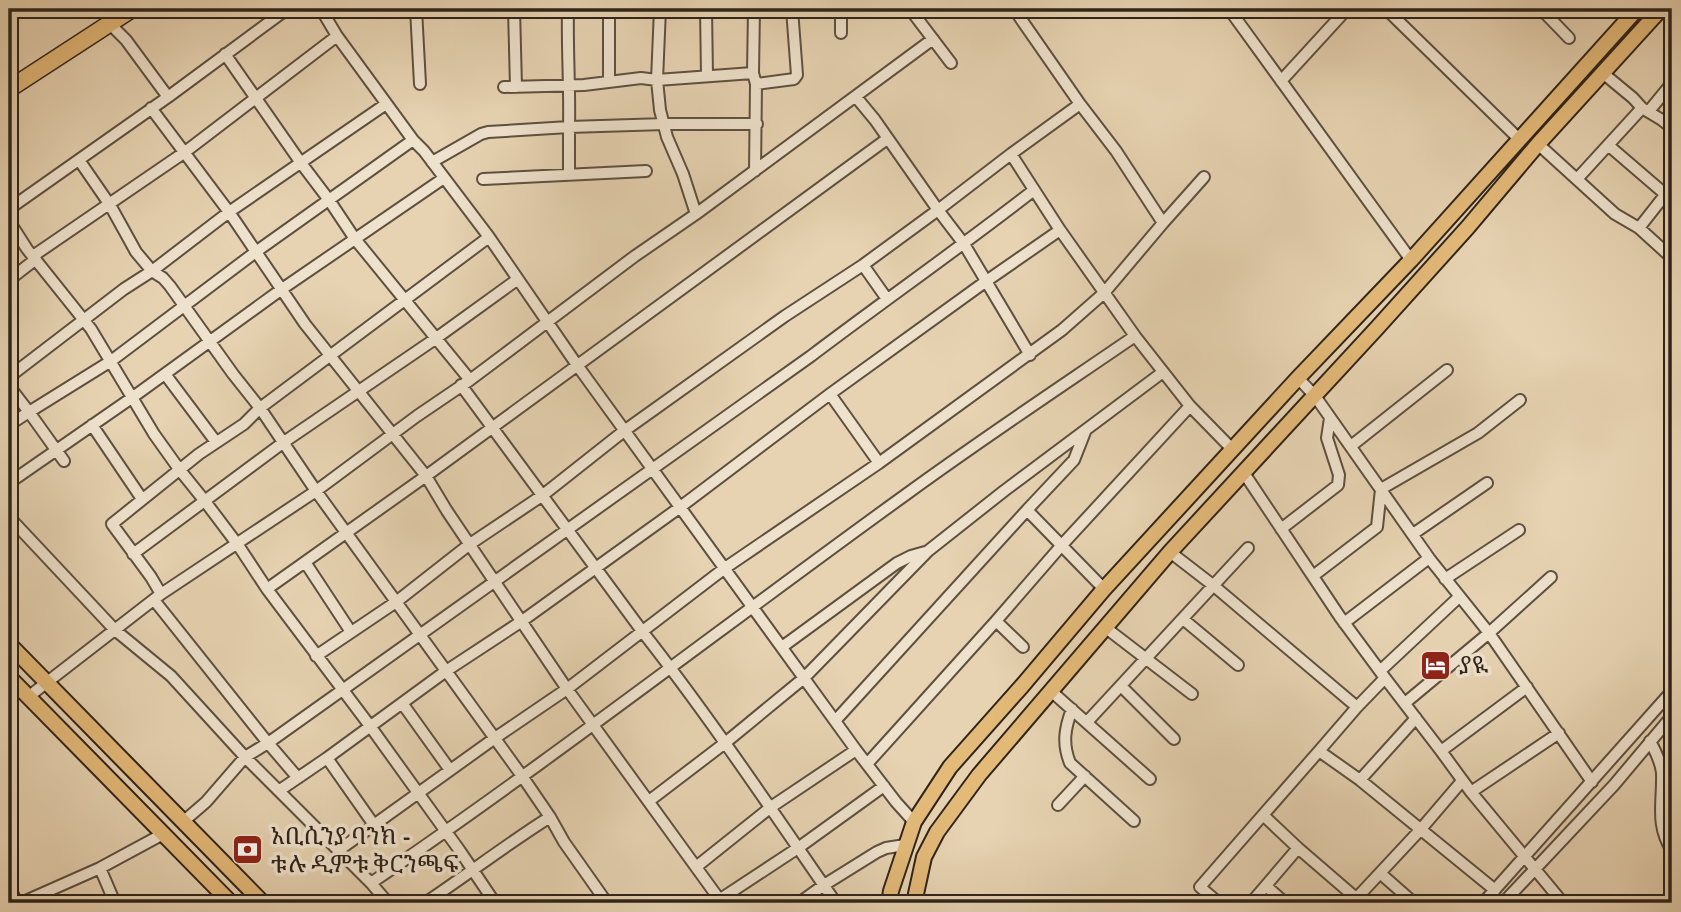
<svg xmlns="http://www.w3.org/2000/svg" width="1681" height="912" font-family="'IM FELL DW Pica','Noto Serif Ethiopic',serif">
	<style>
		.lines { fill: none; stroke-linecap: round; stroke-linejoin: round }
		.minor-casing { stroke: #5d5041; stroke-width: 14 }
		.major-casing { stroke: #2f241b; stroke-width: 18 }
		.highway-casing { stroke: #2f241b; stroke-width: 19 }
		.minor { stroke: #efe2cd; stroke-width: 10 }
		.major { stroke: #e4ba79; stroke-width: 14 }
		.highway { stroke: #e4ba79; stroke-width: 16 }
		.labels { text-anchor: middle; stroke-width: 7; stroke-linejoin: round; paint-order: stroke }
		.poi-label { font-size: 24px; fill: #2f241b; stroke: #efe2cd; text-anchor: start }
	</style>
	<rect width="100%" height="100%" fill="#e7d3b2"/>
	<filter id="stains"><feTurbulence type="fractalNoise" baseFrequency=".00286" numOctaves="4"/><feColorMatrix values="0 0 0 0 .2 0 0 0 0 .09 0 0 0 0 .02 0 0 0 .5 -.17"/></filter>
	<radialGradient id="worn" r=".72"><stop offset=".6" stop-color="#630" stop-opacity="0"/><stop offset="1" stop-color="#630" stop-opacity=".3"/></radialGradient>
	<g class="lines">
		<defs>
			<path id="minor" d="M321 9 337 36 413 140 424 151 489 237 577 365 856 750 896 802 914 822
				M416 9 420 84
				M514 9 516 87
				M609 9V82
				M660 9 657 80 660 110 667 137 683 174 696 214
				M706 9 707 76
				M754 9 753 73 756 84 755 171
				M841 9V33
				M910 9 951 63
				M1014 9 1080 104 1116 151 1163 223
				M1229 9 1411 260
				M1386 9 1519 139
				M1541 9 1569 38
				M380 11 415 9
				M109 23 126 40 168 97
				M225 54 301 163 329 200 355 239 470 380
				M1604 74 1633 98 1642 108 1662 120 1672 128
				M1281 81 1347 9
				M756 84 794 79 797 75 792 9
				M504 87 584 85 641 78 657 80 753 73
				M151 108 229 212 305 324 426 476 447 511 567 689 722 903
				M1649 111 1672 83
				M1538 144 1615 214 1639 228 1672 258
				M1608 145 1665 194
				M1011 154 1060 230 1135 336 1190 406 1232 449
				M79 160 110 205 136 252 152 271 229 212 386 104
				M432 162 481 134 488 132 569 127C570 87 567 48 568 9
				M569 175V127L665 124H757
				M483 179 646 171
				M1577 179 1642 108
				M9 209 168 97 287 9
				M9 221 27 249 91 329 154 434 179 469 204 500 238 545 267 589 370 726 460 851 495 903
				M1639 228 1672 186
				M33 256 185 152 337 36
				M863 265 887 299
				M9 280 36 259
				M1030 355 964 244 938 210 1011 154 1080 104
				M165 374 216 442
				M9 377 124 289 152 271 163 278 170 286 233 374 260 408 489 237
				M1298 378 1315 396 1429 558 1489 633 1592 782
				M461 385 642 631C711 719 773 812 836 903
				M9 386 29 412 111 361 257 251 413 140
				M830 394 879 463
				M9 425 29 412 64 461
				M92 425 142 499
				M1351 446 1447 370
				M1244 473 1340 617 1385 678 1441 751 1471 792 1563 903
				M9 483 133 397 282 289 444 178
				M1027 510 1074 460 1085 432
				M9 517 115 630 171 676 245 757 371 883 388 903
				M1281 529 1338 485 1339 475 1327 438 1330 418
				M1413 534 1487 483
				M1170 552 1214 586 1357 707
				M133 554 284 442 435 339 518 279
				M305 562 351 632
				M1313 576 1377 527 1381 489 1478 433 1520 400
				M1445 579 1519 530
				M267 589 426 476 887 139
				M161 594 151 577 112 524 199 454 244 424 260 408 316 491 522 776 550 817 564 842 607 903
				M154 600 268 743 298 778
				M1183 619 1238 665
				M996 621 1023 647
				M1344 623 1429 558
				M1106 628 1192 694
				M782 647 897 563 911 556 925 552
				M316 656 396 602 470 544 543 495 624 431 785 316 863 265 938 210 875 120 856 97
				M1380 671 1459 597
				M1121 686 1174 739
				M1051 691 1150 779
				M28 697 161 594 316 491 417 416 470 380 635 256 696 214 933 39
				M402 703 450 770
				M1405 703 1489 633 1551 577
				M1072 709C1065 728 1062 743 1070 763L1134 821
				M835 721 1027 510 1104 589
				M1087 722 1248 548
				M1650 741C1655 751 1661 761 1662 773 1663 803 1655 824 1672 851
				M1319 751 1357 707 1385 678
				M1441 751 1527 687
				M327 758 374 825
				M867 764 996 621 1061 546 1190 406
				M1360 780 1416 718
				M280 790 327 758 446 671 522 621 597 567 679 508 830 394 985 282 1060 230
				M1471 792 1559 733
				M649 801 725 743 804 678 928 551 1004 491 1163 372
				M1058 805 1085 776
				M1263 815 1298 848 1356 898
				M184 821 206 802 245 757 268 743 811 356C885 300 961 247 1034 190
				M339 850 495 738 567 689 725 568 879 463 1062 330 1104 293 1163 223 1204 177
				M696 867 771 807 856 750
				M100 868 115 903
				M1380 873 1414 903
				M371 883C554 758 729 622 908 493 982 439 1059 388 1135 336
				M9 886 17 903
				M1266 886 1285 903
				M719 900 798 848 884 786
				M21 903 100 868 163 834
				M425 903C467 875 507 844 550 817
				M799 903 824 885 877 852 886 848 905 845
				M1219 903 1200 887 1319 751 1360 780 1495 890
				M1251 903 1298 848
				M1352 903 1421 829 1462 781
				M1483 903 1672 691
				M1503 903 1614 785 1672 716"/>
			<path id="major" d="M9 644 263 903
				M9 677 231 903
				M889 903 891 891 914 822 950 767 1022 686 1104 589 1298 378 1411 260 1637 9
				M914 903 924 857 937 832 979 775 1170 552 1377 328 1468 227 1538 144 1661 9"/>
			<path id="highway" d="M9 11 13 9
				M9 89 132 9"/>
		</defs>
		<use href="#minor" class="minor-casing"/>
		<use href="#major" class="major-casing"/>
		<use href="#highway" class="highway-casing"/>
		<use href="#minor" class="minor"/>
		<use href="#major" class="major"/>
		<use href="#highway" class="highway"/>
	</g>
	<defs>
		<symbol id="hotel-square" viewBox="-11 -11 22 22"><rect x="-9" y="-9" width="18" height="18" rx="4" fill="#8f2418" stroke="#efe2cd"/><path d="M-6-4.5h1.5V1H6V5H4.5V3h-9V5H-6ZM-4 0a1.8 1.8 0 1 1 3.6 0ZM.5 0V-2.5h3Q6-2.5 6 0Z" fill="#fff"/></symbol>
		<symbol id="bank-square" viewBox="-11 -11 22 22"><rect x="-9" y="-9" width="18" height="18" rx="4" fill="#8f2418" stroke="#efe2cd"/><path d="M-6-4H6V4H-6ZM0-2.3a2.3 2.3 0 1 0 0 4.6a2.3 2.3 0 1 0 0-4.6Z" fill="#fff"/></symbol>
	</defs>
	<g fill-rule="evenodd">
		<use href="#hotel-square" x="1418" y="648" width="35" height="35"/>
		<use href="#bank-square" x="230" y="832" width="35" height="35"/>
	</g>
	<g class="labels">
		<g class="poi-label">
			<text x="1459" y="673">ያዪ</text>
			<text x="271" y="844">አቢሲንያ ባንክ -<tspan x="271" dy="28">ቱሉ ዲምቱ ቅርንጫፍ</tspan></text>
		</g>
	</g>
	<rect width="1681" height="912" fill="none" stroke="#e7d3b2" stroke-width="35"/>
	<rect x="10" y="10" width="1660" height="891" fill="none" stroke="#2f241b" stroke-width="3.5"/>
	<rect x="18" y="18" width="1646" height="877" fill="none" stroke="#2f241b" stroke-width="2"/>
	<rect width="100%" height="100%" filter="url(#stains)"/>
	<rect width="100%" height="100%" fill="url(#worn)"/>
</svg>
